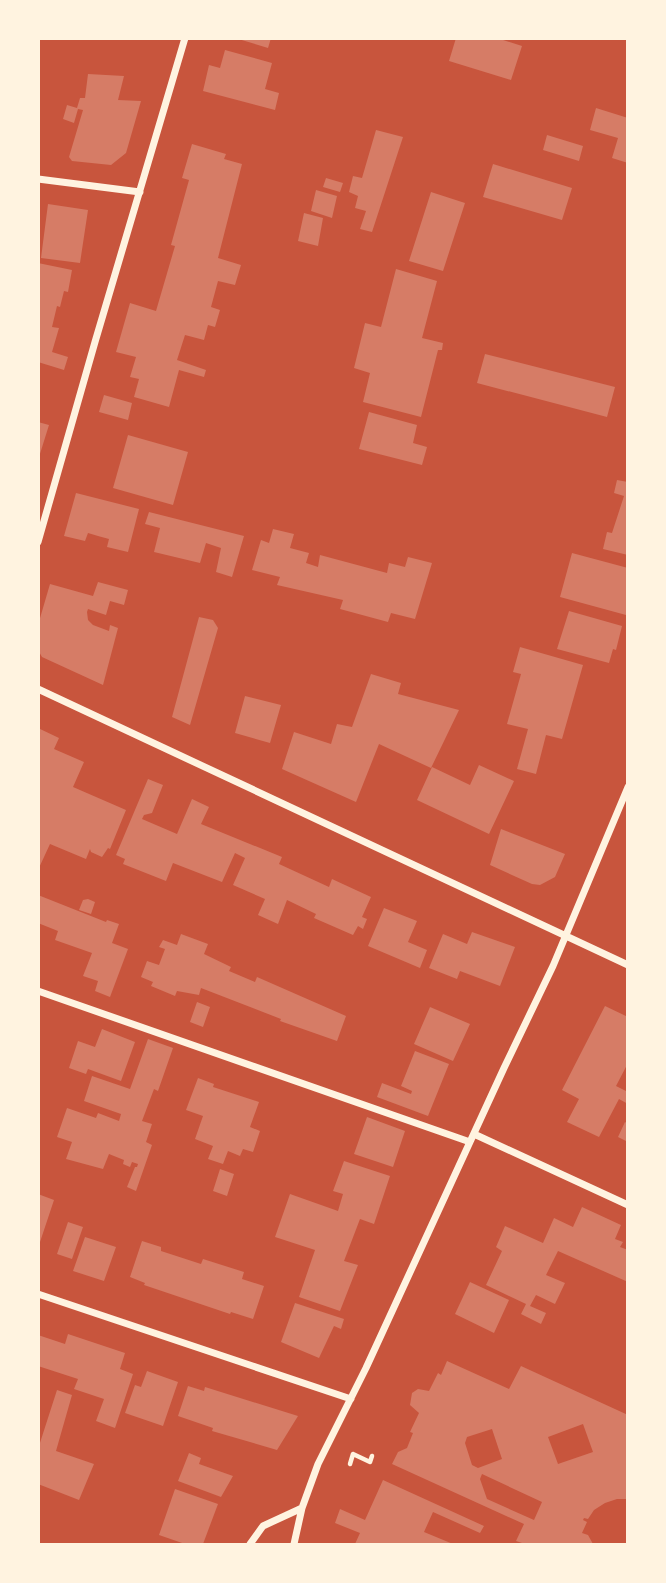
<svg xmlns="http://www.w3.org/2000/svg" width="666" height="1583" font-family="'Nunito Sans',sans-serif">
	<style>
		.building { fill: #d67c66; fill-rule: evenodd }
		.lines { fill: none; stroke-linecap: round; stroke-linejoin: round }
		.path { stroke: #fff3e0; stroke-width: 4.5 }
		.minor { stroke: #fff3e0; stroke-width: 7 }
	</style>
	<rect width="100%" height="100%" fill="#c8553d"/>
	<path class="building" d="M235 38H271L268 48Z
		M456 38H497L522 46 511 80 449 61Z
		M225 50 272 63 265 89 279 93 275 110 203 91 209 65 220 68Z
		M88 74 124 76 118 100 141 101 126 153 111 165 72 161 69 157 83 110 78 109 74 123 63 119 67 105 77 108 80 98H85Z
		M596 108 628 118V163L612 158 618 138 590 130Z
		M376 130 403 137 372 232 360 229 366 211 355 208 358 196 349 192 353 176 362 178Z
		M547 135 583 146 579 161 543 150Z
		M192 144 226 154 224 159 242 164 218 258 241 265 235 285 218 281 211 307 220 310 215 327 208 325 204 340 185 335 177 360 206 370 204 377 179 370 169 407 134 397 139 379 130 377 136 357 116 352 130 303 156 311 175 246 171 245 189 180 182 178Z
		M493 164 572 188 562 220 483 197Z
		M326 178 343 183 340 192 323 187Z
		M316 190 337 196 332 218 311 211Z
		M431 192 465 203 443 271 409 261Z
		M48 204 88 210 80 263 41 258Z
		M304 213 323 218 318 246 298 241Z
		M38 263 72 270 68 292 64 291 60 307 57 306 52 327 59 328 52 352 68 357 64 370 38 362Z
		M396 269 437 281 422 338 443 343 442 350H438L421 417 363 402 370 373 354 368 365 323 381 327Z
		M485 354 615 387 607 417 477 383Z
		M104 395 132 403 128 420 99 412Z
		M369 412 417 425 413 443 427 447 422 465 359 449Z
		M38 422 49 425 39 457H38Z
		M128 435 188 452 173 505 113 488Z
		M617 480 628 482V555L603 549 607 532 612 533 624 496 614 493Z
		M76 493 139 509 128 552 107 547 109 539 98 536 88 533 85 541 64 536Z
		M149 512 244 536 232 577 216 572 221 548 206 543 200 563 154 552 160 528 145 524Z
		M273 529 294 534 290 548 309 553 306 563 318 567 320 555 387 573 389 563 405 567 408 557 432 563 415 619 391 613 388 622 340 609 343 600 277 585 280 577 252 570 261 540 269 543Z
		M572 553 628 568 626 615 560 597Z
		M98 582 128 590 124 605 110 601 106 615 88 609 87 612 88 620 93 625 109 631 110 625 118 628 103 685 42 657 38 650V625L50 584 93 596Z
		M569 611 622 626 616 650 613 649 609 663 557 649Z
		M199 617 213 620 218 628 190 725 172 717Z
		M520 647 583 665 562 739 546 735 536 774 517 769 528 729 507 724 521 674 513 672Z
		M371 674 401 683 398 694 459 710 431 768 379 744 356 802 282 769 294 732 331 744 337 724 352 727Z
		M245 696 281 705 270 743 235 733Z
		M38 728 59 738 54 749 84 762 73 787 126 810 110 849 108 848 102 857 91 852 90 849 86 859 50 844 38 870Z
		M479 765 514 781 489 834 417 800 432 767 470 785Z
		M148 779 163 785 152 813 144 815 142 819 177 834 192 799 209 807 201 824 282 857 279 864 329 887 332 879 371 897 362 917 367 919 363 929 358 926 353 935 314 918 316 914 287 900 278 924 258 915 265 899 233 885 245 858 235 853 222 882 173 863 166 881 123 864 125 859 116 855Z
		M501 829 565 854 555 877 540 885 532 884 490 865Z
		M38 895 106 922 107 920 119 924 112 943 128 949 110 997 95 991 98 981 83 976 92 953 55 940 58 931 38 923Z
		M88 899 95 902 91 914 79 910 83 900Z
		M384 908 417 921 408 942 427 950 420 968 368 946Z
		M472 932 515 947 500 986 460 971 457 979 429 968 443 934 467 944Z
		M181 934 208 944 204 954 231 967 229 971 255 982 257 977 346 1016 337 1041 280 1021 281 1019 201 988 199 995 177 991 175 996 151 986 153 982 141 977 147 961 159 965 165 949 159 947 163 940 177 945Z
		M197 1002 210 1007 203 1027 190 1022Z
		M605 1006 628 1017V1063L616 1086 628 1092V1104L619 1099 599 1137 567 1122 579 1099 562 1090Z
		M430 1007 470 1024 453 1061 414 1044Z
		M102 1029 135 1042 121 1081 88 1069 86 1074 69 1068 78 1041 95 1047Z
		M148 1039 173 1048 158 1091 154 1089 142 1121 152 1124 146 1142 152 1145 136 1191 127 1187 135 1167H137L138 1164 132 1162 130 1167 123 1164 124 1160 109 1154 103 1169 66 1159 72 1142 57 1137 67 1108 96 1118 98 1113 119 1121 121 1114 84 1101 92 1076 130 1089Z
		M415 1051 449 1064 428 1116 377 1097 382 1083 411 1094 412 1091 401 1086Z
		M198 1078 214 1084 213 1087 259 1102 250 1127 260 1131 253 1152 243 1149 240 1156 228 1151 223 1164 208 1159 213 1146 195 1139 203 1116 186 1110Z
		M367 1117 405 1131 393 1167 354 1154Z
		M625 1122 628 1124V1142L618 1137Z
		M344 1161 390 1176 374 1224 360 1219 344 1261 358 1265 340 1311 299 1297 315 1250 275 1237 290 1194 338 1211 343 1194 333 1191Z
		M220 1169 234 1174 227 1196 213 1191Z
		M38 1194 54 1200 39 1245H38Z
		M582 1207 621 1225 615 1239 623 1242 620 1247 628 1250V1282L558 1251 546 1275 565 1283 555 1304 536 1295 530 1306 546 1313 541 1324 521 1314 526 1304 486 1285 502 1251 496 1247 505 1226 543 1243 554 1218 573 1227Z
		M68 1222 83 1227 72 1259 57 1254Z
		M85 1237 116 1247 104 1281 73 1271Z
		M142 1241 161 1247V1251L201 1264 203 1259 244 1272 242 1279 264 1286 253 1319 231 1312 230 1314 144 1285 145 1283 130 1277Z
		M470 1282 509 1300 494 1333 455 1314Z
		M295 1303 344 1319 341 1329 334 1326 319 1358 281 1342Z
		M68 1334 125 1353 120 1369 133 1374 115 1428 96 1421 104 1399 74 1389 78 1379 38 1366V1335L65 1344Z
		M447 1361 509 1389 521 1366 628 1415V1499H617L605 1503 594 1510 588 1519 584 1518 583 1520 587 1522 582 1533 588 1535 593 1544H525L516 1541 524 1524 392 1464 398 1452 407 1448 413 1433 410 1432 419 1413 410 1405 412 1393 418 1389 429 1391 438 1373 441 1375ZM583 1424 593 1452 558 1464 548 1437ZM492 1429 502 1459 478 1468 472 1465 465 1443 467 1437ZM482 1474 542 1502 534 1520 487 1499 480 1479Z
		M147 1371 178 1382 163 1426 125 1413 135 1385 141 1387Z
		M188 1386 204 1391 205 1387 298 1416 277 1450 212 1431 213 1428 178 1416Z
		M57 1390 72 1395 56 1451 94 1464 79 1500 38 1484V1449Z
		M189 1453 201 1458 199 1464 233 1476 221 1497 178 1481Z
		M383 1480 484 1526 480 1533 433 1512 424 1532 453 1544H355L360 1533 335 1523 340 1509 365 1520Z
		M175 1489 218 1504 203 1544H185L159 1535Z"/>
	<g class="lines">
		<path class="path" d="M350 1464 353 1454 370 1462 372 1456"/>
		<path class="minor" d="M38 179 140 192
			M38 542 95 342 185 38
			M38 689 628 965
			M38 991 470 1142
			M474 1134 628 1205
			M38 1294 351 1399
			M250 1544 263 1526 302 1508
			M294 1544 302 1508 318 1464 366 1368 504 1068 553 966 628 787"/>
	</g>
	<rect width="666" height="1583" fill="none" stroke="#fff3e0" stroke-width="80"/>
</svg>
